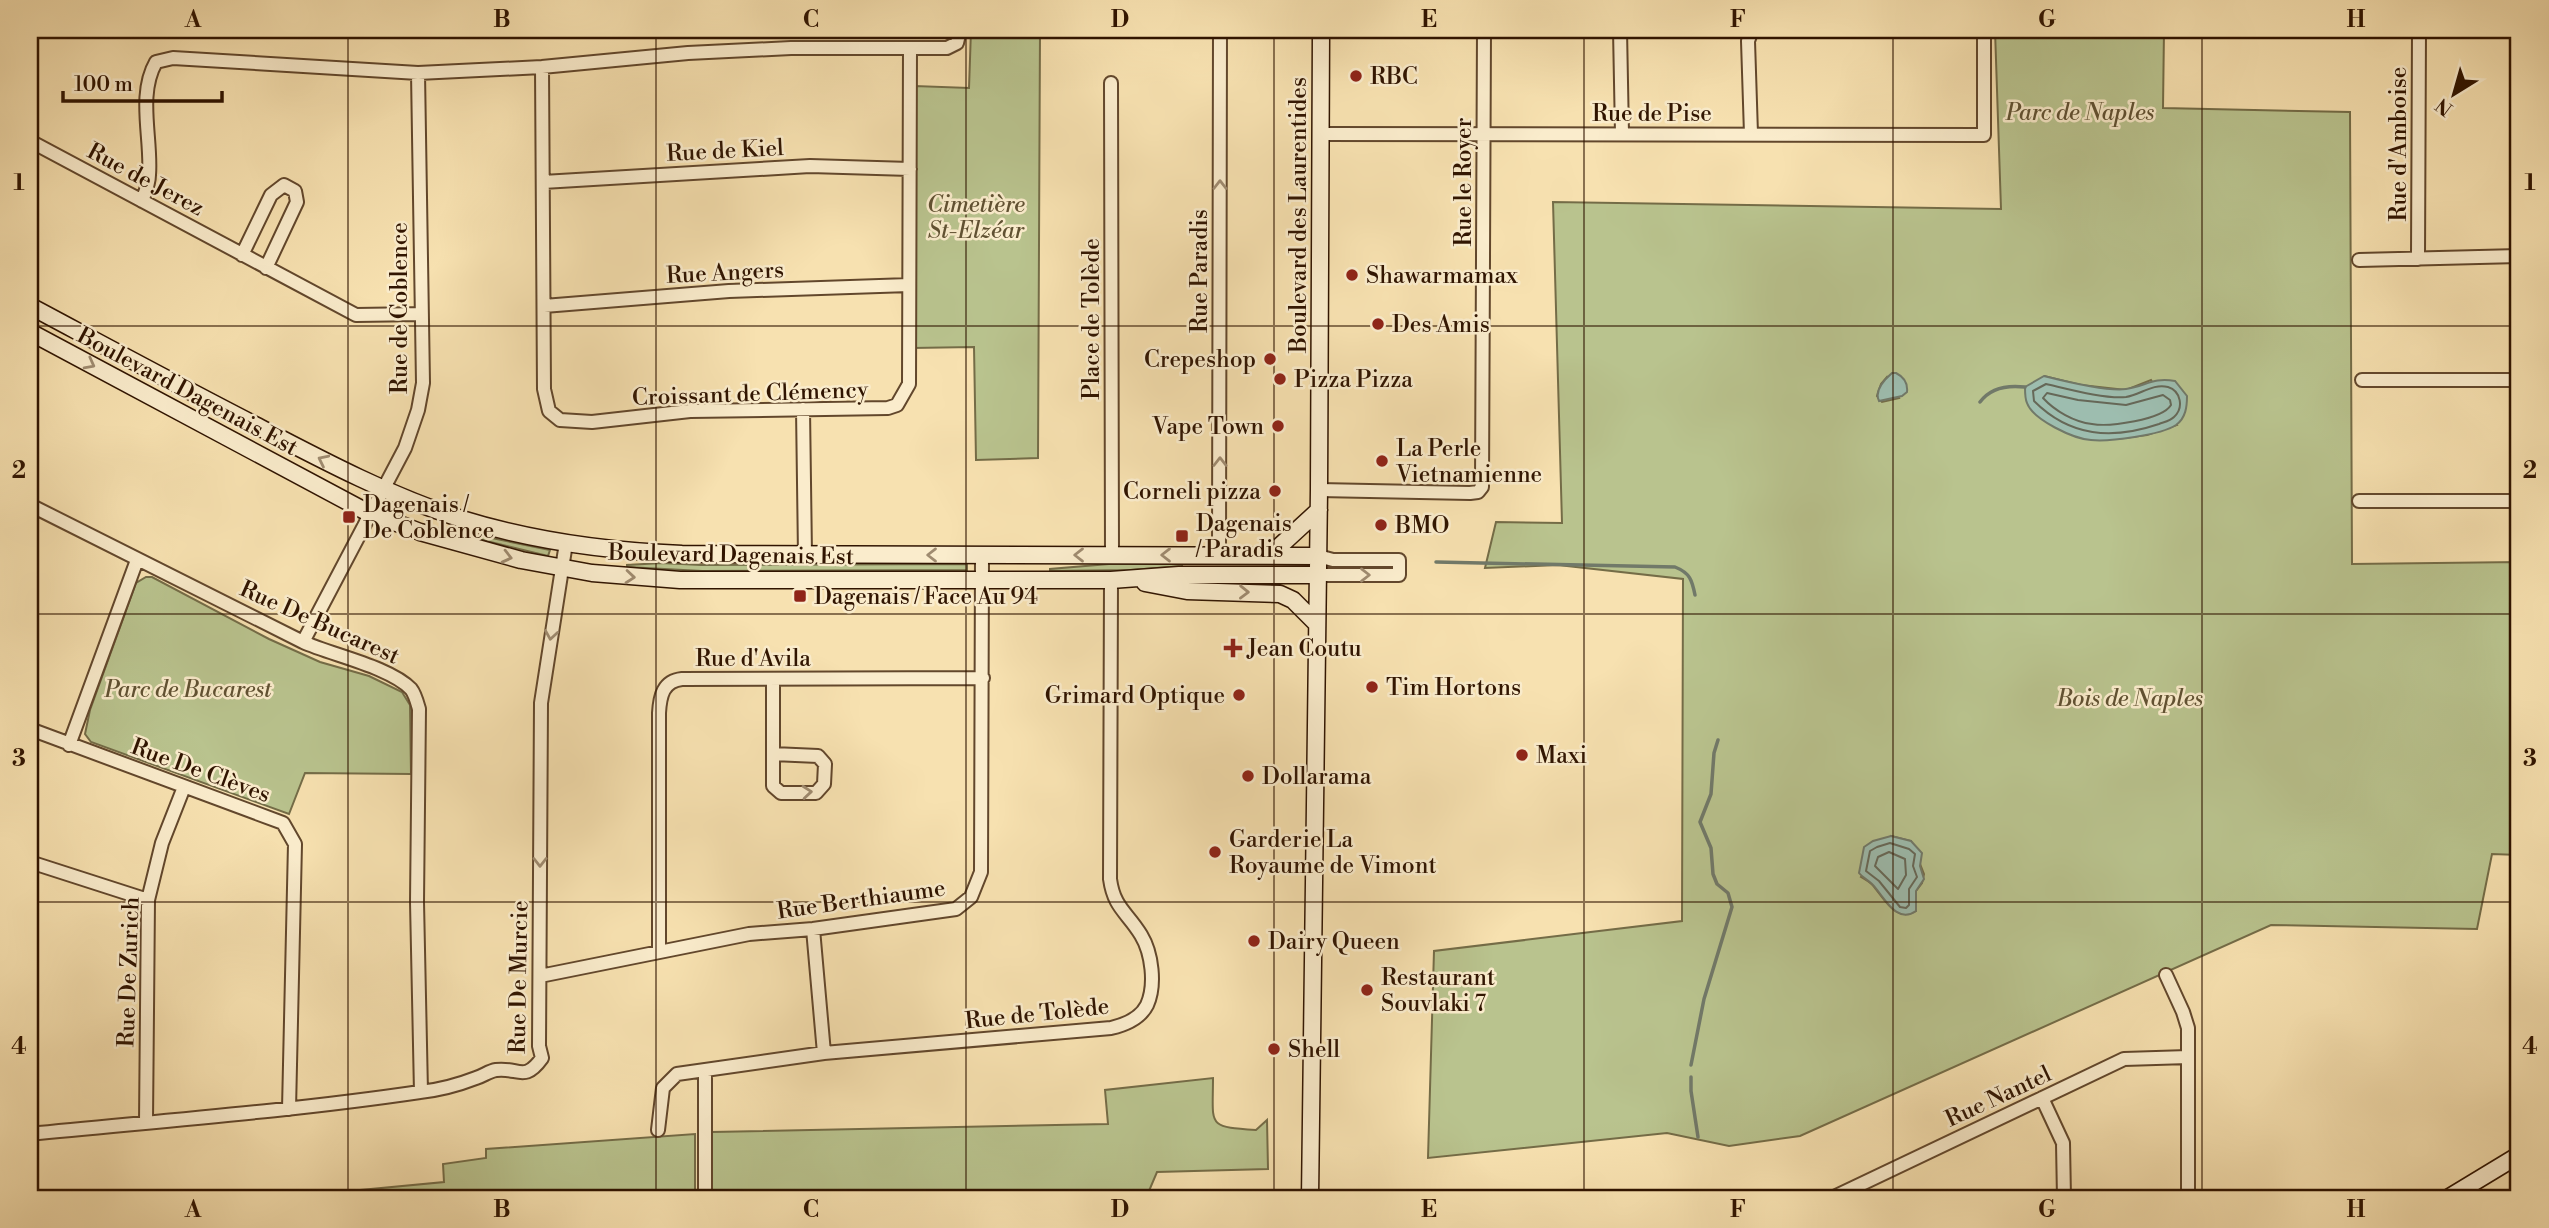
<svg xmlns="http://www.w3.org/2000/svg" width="2549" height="1228" font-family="'Libre Bodoni',serif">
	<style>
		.green { fill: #b9c38e; stroke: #746c47; stroke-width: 2; fill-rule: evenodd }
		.water { fill: #9dbdaf; stroke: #717969; stroke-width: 2 }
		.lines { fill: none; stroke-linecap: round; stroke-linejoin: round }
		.shore { stroke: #666858; stroke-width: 2 }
		.stream { stroke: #717969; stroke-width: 3.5 }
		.street-casing { stroke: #62472c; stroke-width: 16 }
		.secondary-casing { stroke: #301400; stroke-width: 19 }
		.street { stroke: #faeccc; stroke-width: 12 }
		.secondary { stroke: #faeccc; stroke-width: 16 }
		.oneway { stroke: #9f8b70 }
		.grid { fill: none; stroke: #301400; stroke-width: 2; stroke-opacity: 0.55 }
		.poi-dot { fill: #8f2418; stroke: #faeccc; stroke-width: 2.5 }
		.labels { text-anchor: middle; stroke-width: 5; stroke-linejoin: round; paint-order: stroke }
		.poi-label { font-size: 23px; fill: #301400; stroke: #faeccc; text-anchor: start }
		.park-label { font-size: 23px; font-style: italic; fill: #605132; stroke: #faeccc }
		.street-label { font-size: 23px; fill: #301400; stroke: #faeccc }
		.neatline { fill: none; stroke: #301400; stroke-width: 2.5 }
		.grid-label { font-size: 23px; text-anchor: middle; font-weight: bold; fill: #301400 }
	</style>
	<rect width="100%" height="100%" fill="#f7e1b0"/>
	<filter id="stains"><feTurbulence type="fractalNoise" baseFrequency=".00286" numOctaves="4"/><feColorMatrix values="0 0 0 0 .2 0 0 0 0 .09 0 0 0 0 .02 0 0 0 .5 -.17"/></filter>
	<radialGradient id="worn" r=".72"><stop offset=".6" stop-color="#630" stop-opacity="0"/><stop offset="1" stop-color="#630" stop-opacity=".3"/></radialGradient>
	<path class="green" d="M971 30H1040L1038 458 976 460 974 347 912 348 915 86 969 88Z
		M1995 30H2164L2163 108 2350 112 2352 564 2519 562V855L2492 854 2477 929 2271 925 1800 1136 1729 1146 1667 1133 1428 1158 1434 951 1682 921 1683 579 1558 565 1485 568 1496 522 1562 523 1553 202 2001 209ZM2044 376 2081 385 2126 390 2151 380 2177 425 2147 435 2117 439ZM1887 377 1899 398 1882 402 1877 396 1881 384ZM1891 836 1911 841 1924 874 1922 883 1916 891V911C1897 923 1885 900 1875 888 1872 883 1866 880 1861 877Z
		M443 528 550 550 548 556 442 530Z
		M662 563 701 565 967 564V570L702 571 627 567V565Z
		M1109 564H1182V566L1131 570 1050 571V569Z
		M146 577H152L269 639 320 662 369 676 402 692 410 705 411 774 305 773 289 814 91 742 85 734 90 710 136 583Z
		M1213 1078C1213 1126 1206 1127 1256 1130L1267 1120 1268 1169 1157 1172 1146 1198H711L712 1132 1108 1124 1105 1090Z
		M695 1134V1198H276L444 1182 443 1164 486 1158V1149Z"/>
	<path class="water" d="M1892 373H1896C1904 377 1908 383 1907 392L1902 396 1879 401C1874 391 1884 380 1892 373Z
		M2044 376C2064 381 2107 392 2126 389 2146 386 2153 377 2175 381L2187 396C2187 406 2186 418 2176 425 2161 435 2109 442 2091 440 2074 439 2033 420 2027 403 2025 399 2025 391 2025 387Z
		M1891 836 1911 841 1922 853 1920 866 1924 879 1916 891V911C1896 925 1884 896 1872 884 1868 880 1863 878 1859 873L1864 847 1873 841Z"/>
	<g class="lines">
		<path class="shore" d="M2046 384C2068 389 2104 399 2126 397 2140 395 2153 383 2168 387 2181 391 2184 408 2174 417 2170 421 2164 422 2159 424 2112 440 2070 437 2034 401L2033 391Z
			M2047 393 2078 400 2126 405 2163 395 2170 400 2171 405C2162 420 2109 427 2092 424 2074 422 2055 411 2043 398Z
			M1890 843 1909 849 1915 854 1913 866 1917 877 1909 889V905L1906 908 1900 907 1879 881 1866 871 1870 851 1877 847Z
			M1889 852 1905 859 1906 875 1898 889 1875 866 1878 857Z"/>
		<path class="stream" d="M1980 402C1991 387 2008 385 2025 387
			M1436 562 1675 567C1690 573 1692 580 1695 595
			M1691 1065 1704 999 1732 907 1728 893 1717 884 1713 874 1711 848 1700 822 1711 794 1714 753 1718 740
			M1691 1077V1091L1698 1137"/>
		<defs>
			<path id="street" d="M1620 30 1622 134
				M542 67 544 389 549 411 560 420 592 422 690 411 888 408 897 405 909 384 910 48
				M1111 83 1112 555
				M1321 134 1984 135V30
				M1751 134 1748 41 1752 30
				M30 141 356 315 422 314
				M543 182 810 166 910 169
				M142 201C145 193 149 184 149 175 152 139 137 95 156 62L173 58 418 73 542 67 688 53 791 48H947L957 43 960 30
				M242 255 271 195 284 185 295 191 297 202 266 268
				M2418 259 2419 30
				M2359 260 2519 256
				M544 306 729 291 909 285
				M2362 380H2519
				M803 409 805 555
				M1319 490 1470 493 1478 492 1482 487 1484 30
				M2359 501H2519
				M30 505 303 642C332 655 390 667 411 689 415 694 417 702 419 709L417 902 421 1092
				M1219 555 1220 30
				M1317 575H1399V560H1333L1318 556
				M303 642 405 448 418 410 423 383 418 73
				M30 729 283 823 295 844 289 1109
				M69 745 137 560
				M773 754 818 756 825 764 824 784 816 793H781L773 786V679
				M30 862 148 900
				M813 929 824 1053
				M659 951V713C660 696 663 681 682 679L983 678
				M2166 975 2183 1012 2188 1028V1198
				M540 976 749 934 813 929 956 909 971 897 981 872 982 555
				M2042 1098 2063 1143 2064 1198
				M146 1122 148 900 162 843 184 787
				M658 1130 663 1088 677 1074 824 1053 1111 1028C1124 1025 1140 1019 1147 1005 1156 985 1152 953 1141 935 1127 912 1114 908 1110 879L1111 580
				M30 1134C160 1121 291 1111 420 1092 439 1090 458 1085 476 1078 483 1076 489 1071 496 1070 519 1067 524 1083 542 1058L539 1046 541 703 566 543
				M705 1198V1070
				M1832 1198 2124 1059 2188 1057"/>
			<path id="secondary" d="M30 306C105 346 179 386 255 425 322 460 390 496 462 519 533 541 608 551 682 554L1318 556
				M30 332 363 510 420 532 521 560 592 573 680 580H1111L1179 575H1317
				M1270 555 1319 510
				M1145 583 1187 591 1280 594 1293 600 1317 624
				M1310 1198 1319 490 1321 30
				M2448 1198 2519 1155"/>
		</defs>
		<use href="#street" class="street-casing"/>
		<use href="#secondary" class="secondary-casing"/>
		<use href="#street" class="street"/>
		<use href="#secondary" class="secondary"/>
	</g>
	<defs><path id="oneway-chevron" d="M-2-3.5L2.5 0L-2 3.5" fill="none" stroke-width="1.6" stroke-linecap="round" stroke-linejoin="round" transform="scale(1.75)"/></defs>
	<g class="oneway">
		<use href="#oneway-chevron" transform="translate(1220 185) rotate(-90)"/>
		<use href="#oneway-chevron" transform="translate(90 364) rotate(28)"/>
		<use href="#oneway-chevron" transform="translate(323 460) rotate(-154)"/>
		<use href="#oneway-chevron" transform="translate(1220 462) rotate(-90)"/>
		<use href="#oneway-chevron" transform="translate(932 555) rotate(180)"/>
		<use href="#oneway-chevron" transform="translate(1079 555) rotate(180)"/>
		<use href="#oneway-chevron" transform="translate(1166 555) rotate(180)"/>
		<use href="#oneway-chevron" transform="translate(507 557) rotate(14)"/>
		<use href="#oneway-chevron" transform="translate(1365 575)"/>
		<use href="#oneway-chevron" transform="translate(630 577) rotate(5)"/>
		<use href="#oneway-chevron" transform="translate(1244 592) rotate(1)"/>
		<use href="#oneway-chevron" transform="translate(551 635) rotate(99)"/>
		<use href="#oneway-chevron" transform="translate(807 792) rotate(-5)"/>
		<use href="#oneway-chevron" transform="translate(540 862) rotate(90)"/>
	</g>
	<path class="grid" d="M348 30V1198M656 30V1198M966 30V1198M1274 30V1198M1584 30V1198M1893 30V1198M2202 30V1198M30 326H2519M30 614H2519M30 902H2519"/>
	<g class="poi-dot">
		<circle cx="1356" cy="76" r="7"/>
		<circle cx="1352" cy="275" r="7"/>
		<circle cx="1378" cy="324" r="7"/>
		<circle cx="1270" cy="359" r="7"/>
		<circle cx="1280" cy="379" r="7"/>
		<circle cx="1278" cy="426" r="7"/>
		<circle cx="1382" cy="461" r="7"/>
		<circle cx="1275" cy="491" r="7"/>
		<rect x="342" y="510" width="14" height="14" rx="3.5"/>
		<circle cx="1381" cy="525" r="7"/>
		<rect x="1175" y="529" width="14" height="14" rx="3.5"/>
		<rect x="793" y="589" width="14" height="14" rx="3.5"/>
		<path d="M1229.5 637.5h7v7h7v7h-7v7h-7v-7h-7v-7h7z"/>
		<circle cx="1372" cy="687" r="7"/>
		<circle cx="1239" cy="695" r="7"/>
		<circle cx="1522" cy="755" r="7"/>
		<circle cx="1248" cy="776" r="7"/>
		<circle cx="1215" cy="852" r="7"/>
		<circle cx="1254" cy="941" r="7"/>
		<circle cx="1367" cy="990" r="7"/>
		<circle cx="1274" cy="1049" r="7"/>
	</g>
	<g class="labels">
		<g class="poi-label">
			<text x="1370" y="84">RBC</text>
			<text x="1366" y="283">Shawarmamax</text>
			<text x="1392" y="332">Des Amis</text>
			<text x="1256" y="367" text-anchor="end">Crepeshop</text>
			<text x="1294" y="387">Pizza Pizza</text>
			<text x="1264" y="434" text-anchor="end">Vape Town</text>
			<text x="1396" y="456">La Perle<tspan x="1396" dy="26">Vietnamienne</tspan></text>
			<text x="1261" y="499" text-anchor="end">Corneli pizza</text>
			<text x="363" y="512">Dagenais /<tspan x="363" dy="26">De Coblence</tspan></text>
			<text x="1196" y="531">Dagenais<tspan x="1196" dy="26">/ Paradis</tspan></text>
			<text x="1395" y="533">BMO</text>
			<text x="814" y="604">Dagenais / Face Au 94</text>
			<text x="1247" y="656">Jean Coutu</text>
			<text x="1386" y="695">Tim Hortons</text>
			<text x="1225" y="703" text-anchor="end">Grimard Optique</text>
			<text x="1536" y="763">Maxi</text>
			<text x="1262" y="784">Dollarama</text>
			<text x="1229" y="847">Garderie La<tspan x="1229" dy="26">Royaume de Vimont</tspan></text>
			<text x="1268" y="949">Dairy Queen</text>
			<text x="1381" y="985">Restaurant<tspan x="1381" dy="26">Souvlaki 7</tspan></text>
			<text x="1288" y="1057">Shell</text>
		</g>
		<g class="park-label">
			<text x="2080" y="120">Parc de Naples</text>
			<text x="976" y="212">Cimetière<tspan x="976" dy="26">St-Elzéar</tspan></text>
			<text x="188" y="697">Parc de Bucarest</text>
			<text x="2130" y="706">Bois de Naples</text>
		</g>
		<g class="street-label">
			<text x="1652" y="121">Rue de Pise</text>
			<text transform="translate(2398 144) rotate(-90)" y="8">Rue d'Amboise</text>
			<text transform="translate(725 150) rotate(-3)" y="8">Rue de Kiel</text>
			<text transform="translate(146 179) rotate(28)" y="8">Rue de Jerez</text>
			<text transform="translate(1463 182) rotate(-90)" y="8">Rue le Royer</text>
			<text transform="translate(1298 215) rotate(-90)" y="8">Boulevard des Laurentides</text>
			<text transform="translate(1199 271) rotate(-90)" y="8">Rue Paradis</text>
			<text transform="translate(725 272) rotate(-3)" y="8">Rue Angers</text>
			<text transform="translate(399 308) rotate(-90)" y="8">Rue de Coblence</text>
			<text transform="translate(1091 319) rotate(-90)" y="8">Place de Tolède</text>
			<text transform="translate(188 391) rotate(28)" y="8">Boulevard Dagenais Est</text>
			<text transform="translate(750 393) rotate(-2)" y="8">Croissant de Clémency</text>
			<text transform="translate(731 554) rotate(1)" y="8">Boulevard Dagenais Est</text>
			<text transform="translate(320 622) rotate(24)" y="8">Rue De Bucarest</text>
			<text x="753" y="666">Rue d'Avila</text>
			<text transform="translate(201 770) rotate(20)" y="8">Rue De Clèves</text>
			<text transform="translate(861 899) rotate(-8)" y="8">Rue Berthiaume</text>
			<text transform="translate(128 972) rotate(-88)" y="8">Rue De Zurich</text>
			<text transform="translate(518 977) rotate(-89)" y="8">Rue De Murcie</text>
			<text transform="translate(1037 1013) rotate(-6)" y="8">Rue de Tolède</text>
			<text transform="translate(1998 1096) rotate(-25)" y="8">Rue Nantel</text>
		</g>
	</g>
	<rect width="2549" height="1228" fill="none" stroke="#f7e1b0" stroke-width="77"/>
	<g transform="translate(2454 94) rotate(217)" stroke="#faeccc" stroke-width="5" paint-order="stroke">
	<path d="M0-5L12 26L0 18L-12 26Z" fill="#301400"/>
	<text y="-10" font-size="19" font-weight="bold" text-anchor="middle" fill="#301400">N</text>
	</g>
	<path d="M63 91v10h159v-10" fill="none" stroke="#301400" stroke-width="3.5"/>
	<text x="74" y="91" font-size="21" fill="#301400" stroke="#faeccc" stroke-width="5" paint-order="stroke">100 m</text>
	<rect x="38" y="38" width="2472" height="1152" class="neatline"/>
	<g class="grid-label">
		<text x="193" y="27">A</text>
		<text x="502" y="27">B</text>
		<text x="811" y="27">C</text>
		<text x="1120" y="27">D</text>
		<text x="1429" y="27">E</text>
		<text x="1738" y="27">F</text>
		<text x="2047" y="27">G</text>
		<text x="2356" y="27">H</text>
		<text x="19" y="190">1</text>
		<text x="2530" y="190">1</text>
		<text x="19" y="478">2</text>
		<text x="2530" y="478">2</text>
		<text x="19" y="766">3</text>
		<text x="2530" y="766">3</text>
		<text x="19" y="1054">4</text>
		<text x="2530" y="1054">4</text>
		<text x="193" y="1217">A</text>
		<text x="502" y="1217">B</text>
		<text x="811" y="1217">C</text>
		<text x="1120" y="1217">D</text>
		<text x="1429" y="1217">E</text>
		<text x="1738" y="1217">F</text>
		<text x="2047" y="1217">G</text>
		<text x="2356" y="1217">H</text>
	</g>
	<rect width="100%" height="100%" filter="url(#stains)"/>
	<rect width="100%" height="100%" fill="url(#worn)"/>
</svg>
